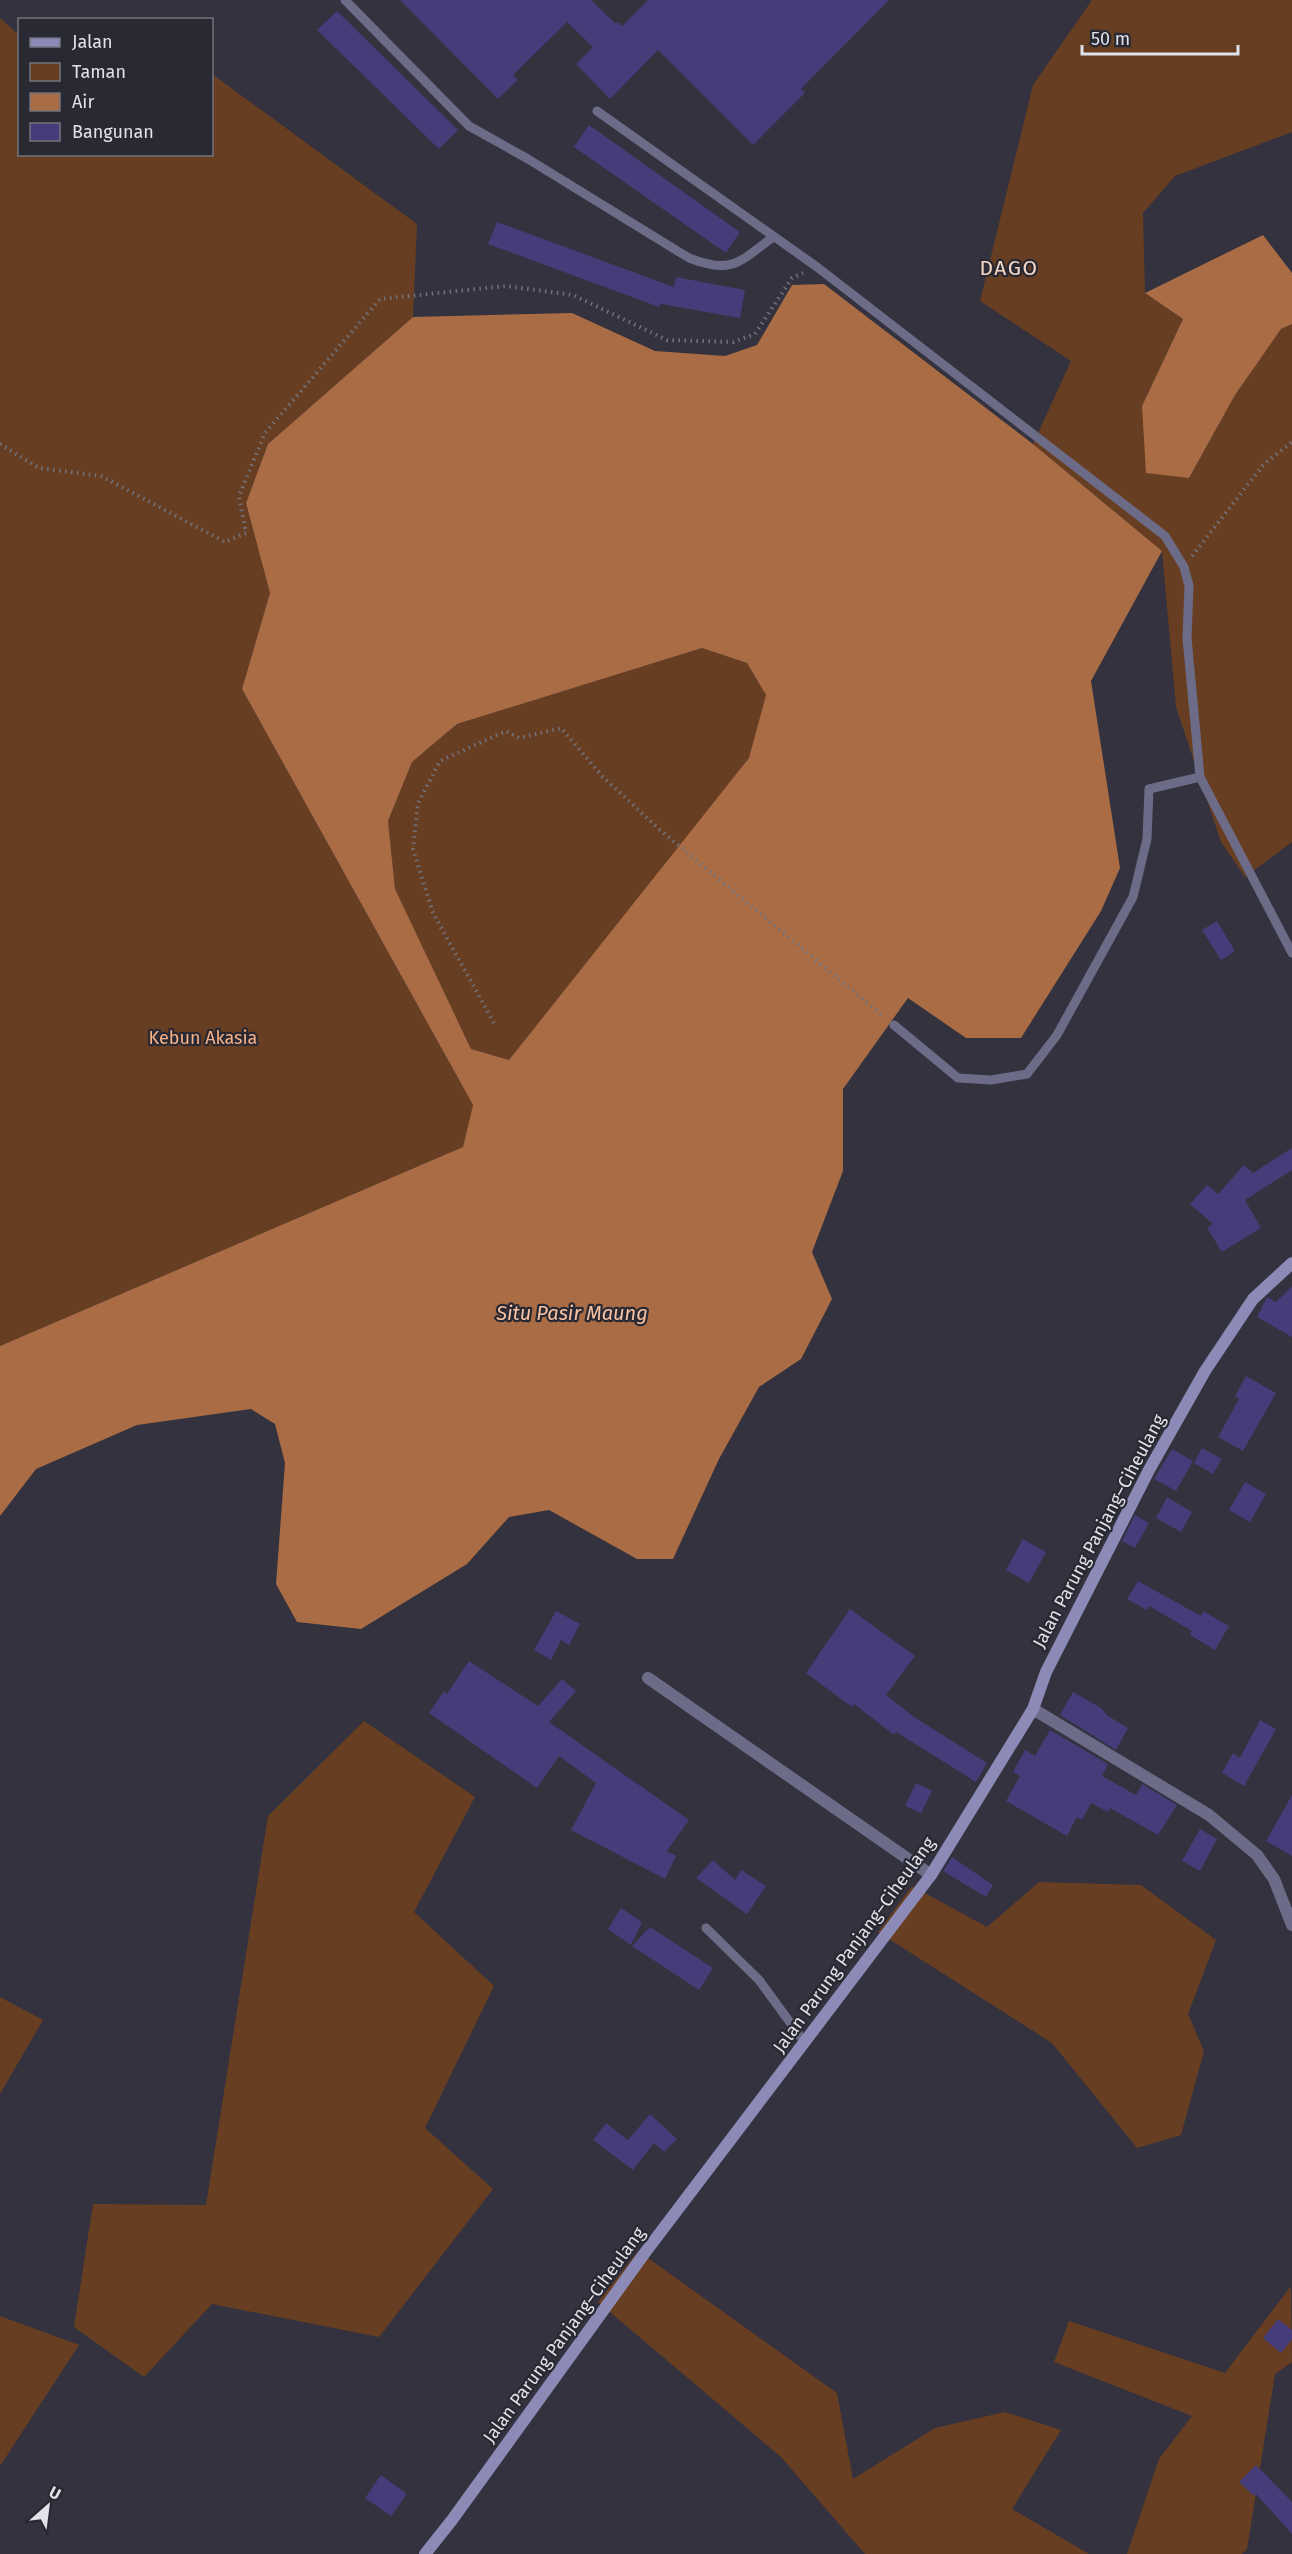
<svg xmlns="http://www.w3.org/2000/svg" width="1292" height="2554" font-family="'Fira Sans',sans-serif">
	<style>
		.green { fill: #683e22 }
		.water { fill: #aa6c44; fill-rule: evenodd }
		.building { fill: #443d79 }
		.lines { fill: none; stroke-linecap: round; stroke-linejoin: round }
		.path { stroke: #72727c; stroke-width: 4; stroke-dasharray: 1.5 4.5; stroke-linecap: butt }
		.lane { stroke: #6d6c88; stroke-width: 9 }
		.street { stroke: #6d6c88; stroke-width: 12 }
		.secondary { stroke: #8c8bb7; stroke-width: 12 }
		.labels { text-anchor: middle; stroke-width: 4.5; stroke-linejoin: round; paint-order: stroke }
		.park-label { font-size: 18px; fill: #f8b185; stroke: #292934 }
		.street-label { font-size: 18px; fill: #e1e1e9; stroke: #292934 }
		.water-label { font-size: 20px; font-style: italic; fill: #f9c2a2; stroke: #292934 }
		.quarter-label { font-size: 21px; letter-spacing: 1.5px; fill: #f4d7c6; stroke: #292934 }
	</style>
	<rect width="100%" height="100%" fill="#33323e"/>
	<path class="green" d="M1092 0H1292V132L1175 176 1143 213 1145 293 1183 319 1142 406 1189 478 1235 395 1281 329 1292 324V842L1245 877 1221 842 1176 707 1162 551 1033 444 1071 361 980 301 1033 85Z
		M0 18 19 35 20 154H212V74L417 224 413 317 268 444 246 503 270 593 242 689 473 1105 463 1147 0 1346Z
		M702 648 747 663 766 695 750 758 509 1060 471 1049 395 890 388 821 412 762 457 724Z
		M364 1721 475 1797 414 1912 494 1986 425 2128 493 2189 379 2337 212 2304 144 2377 74 2327 93 2204 206 2205 268 1816Z
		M1039 1882 1141 1885 1216 1940 1188 2014 1204 2051 1181 2135 1137 2148 1052 2043 878 1932 912 1886 987 1927Z
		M0 1997 43 2020 0 2094Z
		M638 2251 837 2393 853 2479 935 2428 1005 2412 1061 2430 1012 2509 1089 2554H865L781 2457 598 2302Z
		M1291 2286 1292 2362 1275 2374 1247 2549 1242 2554H1127L1159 2459 1192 2416 1054 2362 1069 2321 1225 2373Z
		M0 2316 79 2345 0 2466Z"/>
	<path class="water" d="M1263 235 1292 273V324L1281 329 1235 395 1189 478 1146 473 1142 406 1183 319 1145 293Z
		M824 284 1033 444 1162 551 1091 681 1120 868 1101 911 1021 1038H966L908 998 843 1089V1171L812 1252 832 1299 801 1359 759 1387 719 1459 673 1559H637L549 1510 509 1517 467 1564 361 1629 297 1622 276 1584 285 1463 275 1424 251 1409 137 1425 36 1469 0 1516V1346L463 1147 473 1105 242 689 270 593 246 503 268 444 413 317 572 313 655 351 725 356 757 345 792 285ZM702 648 747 663 766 695 749 758 509 1060 471 1049 395 889 388 821 412 762 457 724Z"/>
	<path class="building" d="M400 0H591L616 24 618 22 622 26 648 0H889L801 89 805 93 753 145 658 50 610 99 576 64 593 47 567 22 513 75 518 80 498 99Z
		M337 11 458 130 439 149 317 30Z
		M589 125 740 232 726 253 574 147Z
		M497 222 674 287 676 277 745 290 740 318 661 304 659 307 488 244Z
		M1217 921 1235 951 1221 960 1202 930Z
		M1292 1148V1170L1245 1200 1261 1228 1222 1252 1207 1228 1213 1224 1190 1204 1207 1185 1218 1194 1244 1165 1253 1173Z
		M1292 1286V1337L1257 1317 1267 1297 1276 1302Z
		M1246 1376 1276 1393 1243 1451 1218 1437 1239 1399 1235 1396Z
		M1202 1448 1222 1459 1213 1474 1194 1463Z
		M1172 1449 1193 1461 1176 1491 1154 1479Z
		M1245 1482 1266 1494 1250 1522 1229 1510Z
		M1167 1497 1192 1512 1181 1532 1156 1518Z
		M1135 1515 1149 1523 1135 1548 1122 1541Z
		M1023 1539 1046 1552 1029 1583 1006 1570Z
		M1138 1581 1201 1616 1203 1611 1229 1626 1215 1650 1190 1635 1192 1631 1149 1606 1147 1610 1127 1599Z
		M850 1609 915 1656 886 1695 914 1717 987 1763 976 1782 896 1732 894 1735 854 1704 852 1707 806 1673Z
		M556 1611 580 1624 569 1645 561 1640 551 1660 534 1650Z
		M469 1661 538 1706 562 1679 576 1691 549 1722 689 1820 667 1851 676 1856 665 1879 571 1830 596 1783 559 1756 537 1788 429 1713 444 1691 447 1694Z
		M1073 1692 1101 1708 1108 1716 1128 1728 1116 1750 1060 1715Z
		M1260 1720 1276 1729 1244 1786 1222 1773 1233 1753 1240 1758Z
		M1050 1730 1108 1764 1102 1776 1136 1795 1142 1784 1177 1805 1158 1835 1110 1808 1108 1812 1091 1803 1082 1820 1077 1817 1067 1836 1006 1801 1020 1776 1013 1772 1025 1750 1035 1756Z
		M916 1783 932 1791 921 1813 905 1806Z
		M1292 1795V1856L1266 1841Z
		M1200 1829 1217 1839 1200 1871 1182 1861Z
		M952 1857 993 1885 986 1897 943 1871Z
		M713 1860 735 1880 741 1870 766 1886 747 1914 696 1878Z
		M621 1908 642 1922 631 1945 608 1929Z
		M650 1927 713 1968 699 1990 632 1946Z
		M650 2114 677 2139 664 2152 654 2143 633 2170 593 2140 606 2123 628 2140Z
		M1278 2319 1292 2330V2339L1281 2353 1263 2338Z
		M1256 2465 1292 2502V2534L1256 2494 1254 2496 1239 2482Z
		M381 2475 407 2494 391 2516 365 2498Z"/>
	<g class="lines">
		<path class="path" d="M0 444 39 468 101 476 225 542 246 533 239 496 265 433 380 299 506 286 573 295 667 340 733 342 755 334 792 278 803 273
			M1192 556 1264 464 1292 442
			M494 1023 433 913 413 849 418 803 440 761 506 731 519 738 561 728 603 777 660 830 884 1017"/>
		<path class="lane" d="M345 0 469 126 528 159 689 258C733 275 739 262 773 237
			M597 111 817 267 1165 536 1184 567 1189 586 1187 638 1200 777 1292 953
			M894 1025 958 1078 991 1080 1027 1074 1057 1035 1133 897 1147 839 1149 789 1200 777
			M706 1928 759 1980 805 2043"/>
		<path class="street" d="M648 1678 931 1875
			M1033 1709 1209 1815 1257 1855 1274 1879 1292 1925"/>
		<path class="secondary" d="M425 2554 452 2520 644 2254 931 1875 1033 1709 1046 1672 1149 1470 1205 1371 1253 1299 1292 1263"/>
	</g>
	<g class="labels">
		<g class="park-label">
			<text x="203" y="1044">Kebun Akasia</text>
		</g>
		<g class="street-label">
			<text transform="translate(1099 1531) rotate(-62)" y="6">Jalan Parung Panjang–Ciheulang</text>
			<text transform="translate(854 1945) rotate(-54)" y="6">Jalan Parung Panjang–Ciheulang</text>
			<text transform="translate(564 2335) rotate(-54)" y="6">Jalan Parung Panjang–Ciheulang</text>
		</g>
		<g class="water-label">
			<text x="572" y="1320">Situ Pasir Maung</text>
		</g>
		<g class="quarter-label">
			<text x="1009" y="275">DAGO</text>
		</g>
	</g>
	<rect x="18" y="18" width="195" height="138" fill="#292934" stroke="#73737c" stroke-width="1.5"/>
	<rect x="30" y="38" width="30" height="9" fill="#8c8bb7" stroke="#73737c" stroke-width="1.5"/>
	<text x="72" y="48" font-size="18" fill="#e1e1e9">Jalan</text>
	<rect x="30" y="63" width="30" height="18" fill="#683e22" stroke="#73737c" stroke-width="1.5"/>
	<text x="72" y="78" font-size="18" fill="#e1e1e9">Taman</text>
	<rect x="30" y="93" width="30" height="18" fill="#aa6c44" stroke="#73737c" stroke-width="1.5"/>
	<text x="72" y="108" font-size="18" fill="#e1e1e9">Air</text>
	<rect x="30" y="123" width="30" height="18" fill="#443d79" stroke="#73737c" stroke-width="1.5"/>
	<text x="72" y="138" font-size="18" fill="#e1e1e9">Bangunan</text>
	<g transform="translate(48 2506) rotate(28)" stroke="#292934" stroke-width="4.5" paint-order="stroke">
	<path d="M0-4.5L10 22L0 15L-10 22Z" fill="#e1e1e9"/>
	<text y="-9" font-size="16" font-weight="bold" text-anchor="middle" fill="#e1e1e9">U</text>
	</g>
	<path d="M1082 45v9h156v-9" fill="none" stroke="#e1e1e9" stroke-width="3"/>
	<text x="1091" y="45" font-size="18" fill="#e1e1e9" stroke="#292934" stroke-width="4.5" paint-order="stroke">50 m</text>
</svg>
